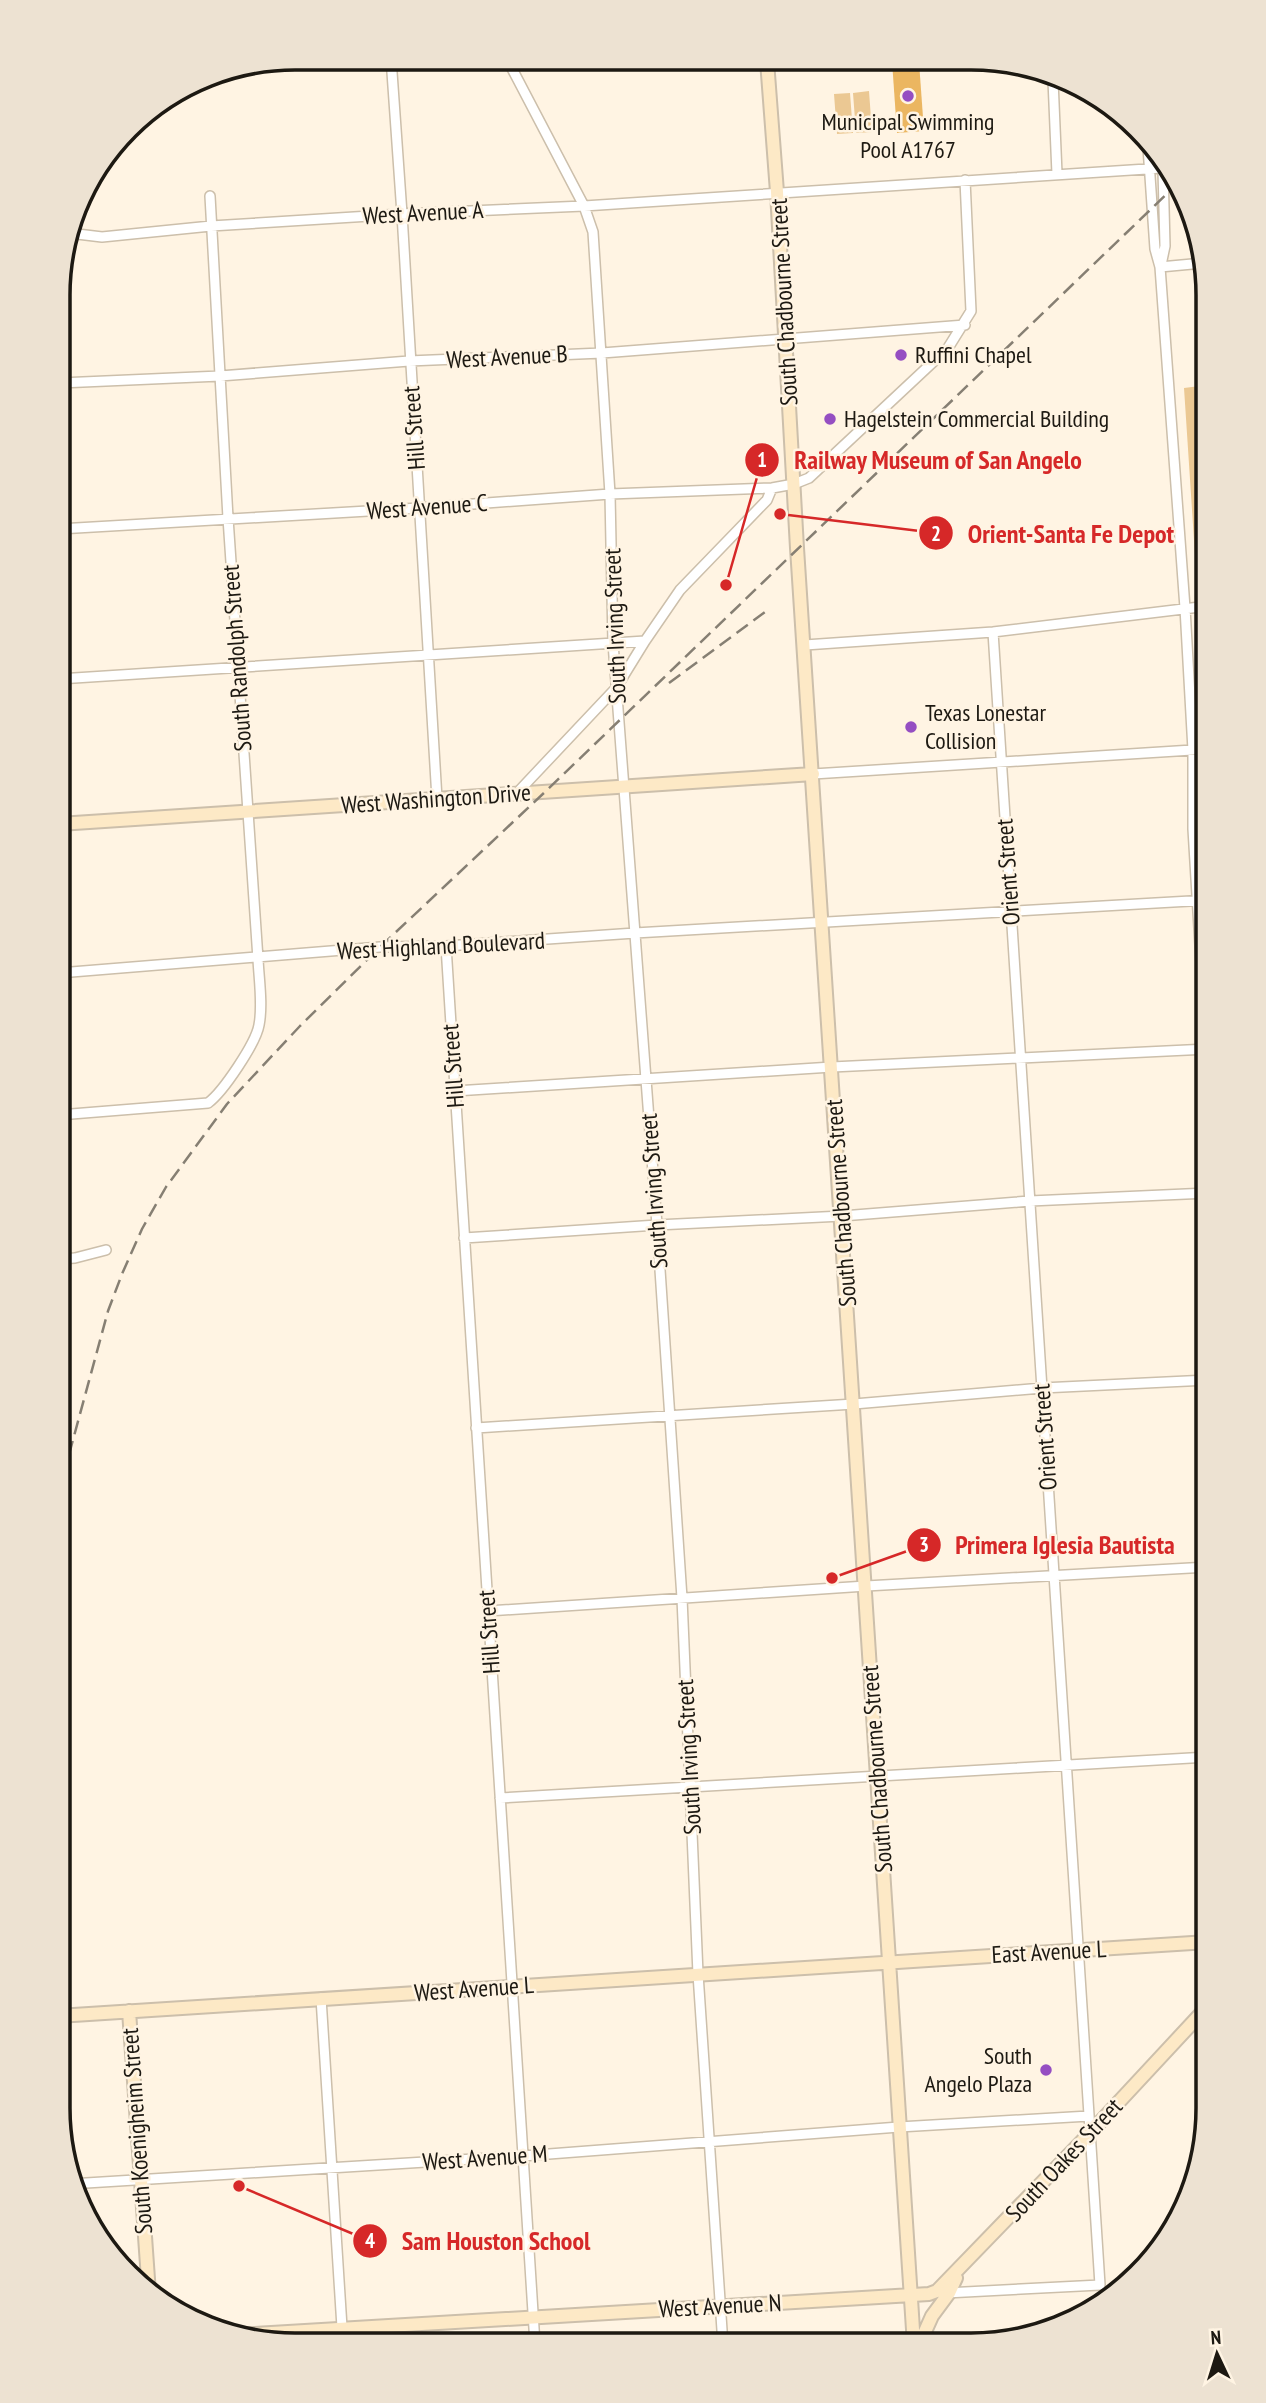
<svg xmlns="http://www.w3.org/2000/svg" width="1266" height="2403" font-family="'PT Sans Narrow',sans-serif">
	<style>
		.green { fill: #ebc893 }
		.water { fill: #ebb661 }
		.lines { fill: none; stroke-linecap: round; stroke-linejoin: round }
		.street-casing { stroke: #ccbfab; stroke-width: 12 }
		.secondary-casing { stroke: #ccbfab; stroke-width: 16 }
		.street { stroke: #fff; stroke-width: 9 }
		.secondary { stroke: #fde9c6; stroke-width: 12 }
		.rail { stroke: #867f73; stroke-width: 2.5; stroke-dasharray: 14 7; stroke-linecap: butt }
		.poi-dot { fill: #954ec2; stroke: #fff4e3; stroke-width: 2.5 }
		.labels { text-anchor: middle; stroke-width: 5; stroke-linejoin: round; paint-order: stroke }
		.poi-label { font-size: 24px; fill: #1d1912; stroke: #fff4e3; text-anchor: start }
		.street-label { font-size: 24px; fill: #1d1912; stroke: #fff4e3 }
		.rim { fill: none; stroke: #1d1912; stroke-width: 3.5 }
		.leader { fill: none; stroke: #d62828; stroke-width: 2.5 }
		.callout-dot { fill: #d62828; stroke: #fff4e3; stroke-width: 2.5 }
		.mark-label { font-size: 21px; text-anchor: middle; font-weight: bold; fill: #fff }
		.callout-label { font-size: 26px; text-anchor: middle; font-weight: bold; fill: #d62828; stroke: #fff4e3; stroke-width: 5; stroke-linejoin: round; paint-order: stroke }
	</style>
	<rect width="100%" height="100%" fill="#fff4e3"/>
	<path class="green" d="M869 91 872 132 856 133 853 93Z
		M850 93 853 133 837 134 834 94Z
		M1208 385V738H1207L1184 388Z"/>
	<path class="water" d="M892 61 919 62 924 131 897 133Z"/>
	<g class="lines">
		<defs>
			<path id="street" d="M391 58 402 214 437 799
				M507 59 584 206 593 232 610 494 613 643 657 1225 682 1598 698 1974 723 2345
				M1053 80 1057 174
				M1148 147 1155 249 1160 267 1185 608 1193 750V829L1208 1078
				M69 233 102 237 211 226 402 214 584 206 1162 168
				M1161 265 1165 246 1163 170
				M1160 267 1203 263
				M60 383 220 376 409 361 602 353 965 325
				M59 529 419 508 610 494 772 488 794 484 809 478 948 348 971 311 965 180
				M805 645 993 632 1208 606
				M59 679 645 641
				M813 774 1208 749
				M517 793 616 688 645 641 680 590 767 500 772 488
				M446 946 535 2344
				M59 973 380 947 446 946 635 933 1208 900
				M455 1091 832 1067 1208 1049
				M59 1115 208 1103C223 1092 256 1043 259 1025 263 1005 259 980 258 959L228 518 210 196
				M464 1238 657 1225 842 1216 1030 1201 1208 1193
				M59 1259 75 1258 106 1250
				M476 1428 854 1404 1042 1388 1208 1380
				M488 1611 866 1586 1208 1567
				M500 1798 1208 1757
				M321 1998 343 2343
				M70 2184 523 2156 899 2127 1089 2116
				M946 2293 1100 2285 993 632"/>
			<path id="secondary" d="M767 61 777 192 797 548 914 2345
				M59 824 813 774
				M129 2011 149 2293
				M58 2016 1208 1942
				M237 2335 929 2294 937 2291 1090 2133 1208 2006
				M919 2345 932 2316 949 2293 956 2278"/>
		</defs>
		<use href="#street" class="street-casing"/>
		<use href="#secondary" class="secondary-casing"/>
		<use href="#street" class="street"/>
		<use href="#secondary" class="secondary"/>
		<path class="rail" d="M669 683 765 612
			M58 1495 108 1311 122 1274 142 1229 166 1187 227 1104 300 1026 380 947 546 791 1174 187"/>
	</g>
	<g class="poi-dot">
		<circle cx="908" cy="96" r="7"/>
		<circle cx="901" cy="355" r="7"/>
		<circle cx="830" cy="419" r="7"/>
		<circle cx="911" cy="727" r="7"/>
		<circle cx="1046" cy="2070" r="7"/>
	</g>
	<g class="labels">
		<g class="poi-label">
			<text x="908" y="130" text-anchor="middle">Municipal Swimming<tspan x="908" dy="28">Pool A1767</tspan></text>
			<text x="915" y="363">Ruffini Chapel</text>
			<text x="844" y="427">Hagelstein Commercial Building</text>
			<text x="925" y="721">Texas Lonestar<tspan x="925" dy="28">Collision</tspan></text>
			<text x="1032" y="2064" text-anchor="end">South<tspan x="1032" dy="28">Angelo Plaza</tspan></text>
		</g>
		<g class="street-label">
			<text transform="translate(423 213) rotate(-3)" y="8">West Avenue A</text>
			<text transform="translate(784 302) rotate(-93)" y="8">South Chadbourne Street</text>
			<text transform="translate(507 357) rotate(-3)" y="8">West Avenue B</text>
			<text transform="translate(414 428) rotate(-94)" y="8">Hill Street</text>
			<text transform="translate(427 507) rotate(-4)" y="8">West Avenue C</text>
			<text transform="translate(615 626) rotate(-92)" y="8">South Irving Street</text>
			<text transform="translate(237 658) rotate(-94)" y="8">South Randolph Street</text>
			<text transform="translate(436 799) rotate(-4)" y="8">West Washington Drive</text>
			<text transform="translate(1008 872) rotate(-94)" y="8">Orient Street</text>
			<text transform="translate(441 946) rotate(-3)" y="8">West Highland Boulevard</text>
			<text transform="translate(453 1066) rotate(-94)" y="8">Hill Street</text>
			<text transform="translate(654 1191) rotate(-94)" y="8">South Irving Street</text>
			<text transform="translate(841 1203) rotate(-94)" y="8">South Chadbourne Street</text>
			<text transform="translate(1045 1437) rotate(-94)" y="8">Orient Street</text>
			<text transform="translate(489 1632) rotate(-94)" y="8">Hill Street</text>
			<text transform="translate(689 1757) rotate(-93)" y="8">South Irving Street</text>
			<text transform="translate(877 1769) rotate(-94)" y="8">South Chadbourne Street</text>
			<text transform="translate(1049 1952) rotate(-3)" y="8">East Avenue L</text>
			<text transform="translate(474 1989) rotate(-4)" y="8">West Avenue L</text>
			<text transform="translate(137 2131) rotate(-94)" y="8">South Koenigheim Street</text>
			<text transform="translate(485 2158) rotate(-4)" y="8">West Avenue M</text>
			<text transform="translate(1064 2160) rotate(-47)" y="8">South Oakes Street</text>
			<text transform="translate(720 2306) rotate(-3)" y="8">West Avenue N</text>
		</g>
	</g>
	<path d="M0 0H1266V2403H0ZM295 70H971A225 225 0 0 1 1196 295V2108A225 225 0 0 1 971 2333H295A225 225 0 0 1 70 2108V295A225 225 0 0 1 295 70Z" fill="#ede2d2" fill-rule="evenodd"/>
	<path class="rim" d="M295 70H971A225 225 0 0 1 1196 295V2108A225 225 0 0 1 971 2333H295A225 225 0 0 1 70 2108V295A225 225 0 0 1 295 70Z"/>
	<path class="leader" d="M726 585L762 460M780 514L936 533M832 1578L924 1545M239 2186L370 2241"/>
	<g class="callout-dot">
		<circle cx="726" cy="585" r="7"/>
		<circle cx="780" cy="514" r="7"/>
		<circle cx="832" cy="1578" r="7"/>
		<circle cx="239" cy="2186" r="7"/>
		<circle cx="762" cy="460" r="18"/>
		<circle cx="936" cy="533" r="18"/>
		<circle cx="924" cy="1545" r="18"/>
		<circle cx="370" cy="2241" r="18"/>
	</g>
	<g class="mark-label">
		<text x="762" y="467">1</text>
		<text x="936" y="541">2</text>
		<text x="924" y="1552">3</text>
		<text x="370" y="2248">4</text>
	</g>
	<g class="callout-label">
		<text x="938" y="469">Railway Museum of San Angelo</text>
		<text x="1071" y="543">Orient-Santa Fe Depot</text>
		<text x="1065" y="1554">Primera Iglesia Bautista</text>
		<text x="496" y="2250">Sam Houston School</text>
	</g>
	<g transform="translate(1217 2354) rotate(356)" stroke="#fff4e3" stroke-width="5" paint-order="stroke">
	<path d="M0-5L12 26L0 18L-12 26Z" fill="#1d1912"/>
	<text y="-10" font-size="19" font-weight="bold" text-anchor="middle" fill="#1d1912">N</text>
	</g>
</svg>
